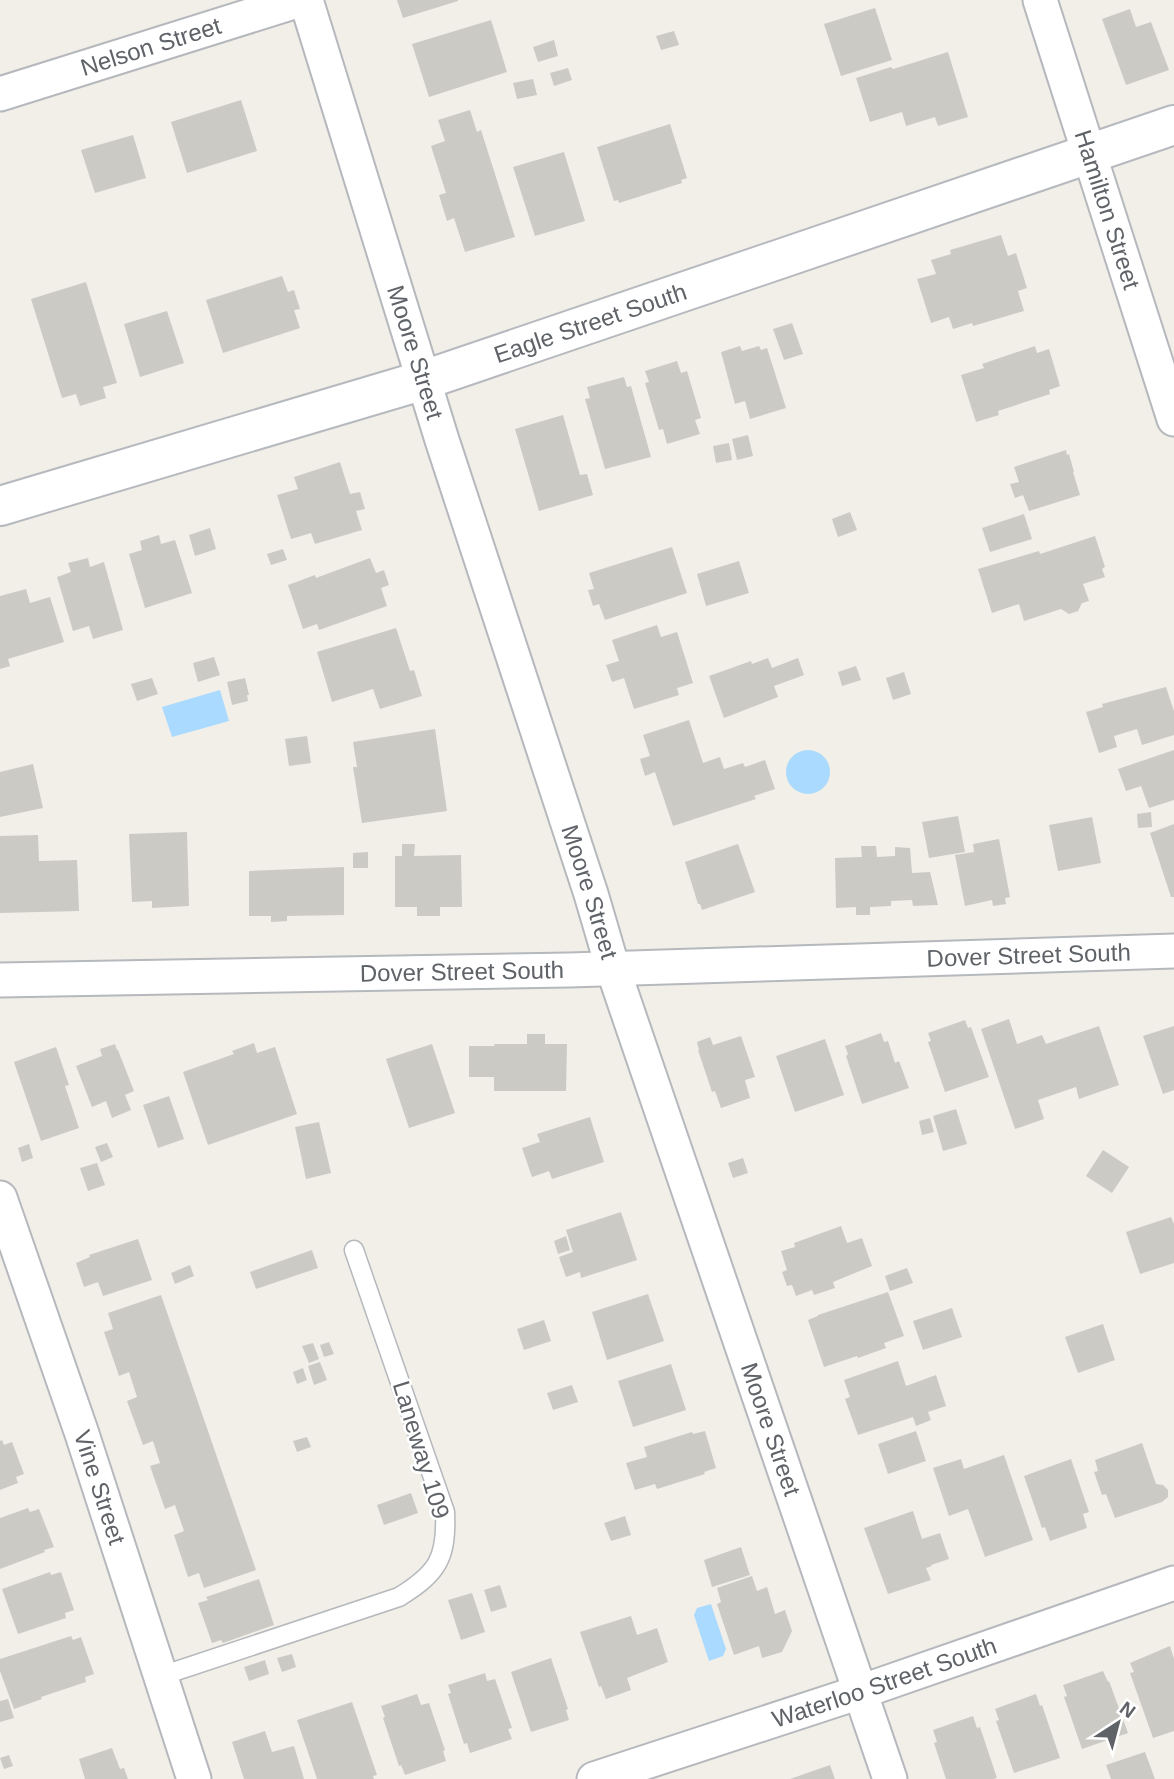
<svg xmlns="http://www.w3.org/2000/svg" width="1174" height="1779" font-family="Helvetica,sans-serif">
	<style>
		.water { fill: #aadaff }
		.building { fill: #cccac5 }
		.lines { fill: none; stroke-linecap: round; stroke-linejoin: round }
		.lane-casing { stroke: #b5b8bc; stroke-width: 21 }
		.street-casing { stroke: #b5b8bc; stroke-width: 37 }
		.secondary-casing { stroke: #b6babf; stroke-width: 42 }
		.lane { stroke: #fff; stroke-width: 18 }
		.street { stroke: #fff; stroke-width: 33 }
		.secondary { stroke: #fff; stroke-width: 38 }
		.labels { text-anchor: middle; stroke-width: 5; stroke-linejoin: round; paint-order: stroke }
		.street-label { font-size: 24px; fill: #5f6368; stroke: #fff }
	</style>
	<rect width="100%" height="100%" fill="#f1efe8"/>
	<path class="water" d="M220 690 229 721 172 737 162 707Z
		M786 772a22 22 0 1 1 44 0a22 22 0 1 1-44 0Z
		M711 1604 726 1649 723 1656 709 1661 694 1615 697 1608Z"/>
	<path class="building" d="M397 0H458V1L403 18Z
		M875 8 892 60 841 76 824 24Z
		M1130 9 1136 27 1151 22 1169 70 1126 85 1102 19Z
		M491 20 507 72 429 97 412 44Z
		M674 31 679 45 661 50 656 36Z
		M554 40 558 56 538 62 533 47Z
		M948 52 968 117 938 126 935 117 906 126 902 112 870 122 856 78 891 67 893 69Z
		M568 68 572 80 554 86 550 73Z
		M533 79 537 95 517 99 513 83Z
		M241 100 257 151 187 173 171 122Z
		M470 110 477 132 481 130 515 237 465 252 454 218 447 221 439 195 446 193 431 146 445 141 438 120Z
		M670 124 687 178 681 180 682 183 619 203 618 200 614 201 597 147Z
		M133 135 146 178 95 193 81 150Z
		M564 152 585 221 535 236 513 167Z
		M1001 235 1008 256 1016 253 1027 288 1018 291 1024 311 973 326 972 323 953 329 949 317 931 323 917 279 936 274 931 260 951 254 950 250Z
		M282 276 288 292 294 290 300 309 294 310 300 328 223 353 206 300Z
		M86 282 117 383 103 387 106 398 80 406 76 394 62 398 31 299Z
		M167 311 184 363 140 377 124 324Z
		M792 323 803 354 784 360 773 329Z
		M740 346 742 351 759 346 761 350 767 348 786 408 750 419 745 401 735 404 721 352Z
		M1035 346 1037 353 1049 349 1060 386 1049 390 1050 394 998 411 999 415 976 422 961 375 984 368 982 364Z
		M677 361 681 373 687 371 701 418 695 420 700 434 667 444 663 429 659 430 645 383 649 382 645 371Z
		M624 377 627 387 631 386 651 457 605 469 585 399 590 398 587 387Z
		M563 415 580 475 587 474 593 495 539 511 515 429Z
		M748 435 753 456 737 460 732 439Z
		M729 443 732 460 716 463 713 446Z
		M1066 450 1067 455 1069 454 1074 472H1073L1080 495 1029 511 1023 495 1015 498 1010 484 1019 482 1014 467Z
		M340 462 350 494 360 492 365 509 356 511 362 530 315 544 311 533 291 539 277 495 298 489 294 477Z
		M850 512 857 530 838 537 832 519Z
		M1024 514 1032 539 990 552 982 528Z
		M210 528 216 549 195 556 189 535Z
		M159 535 161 544 175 540 192 593 145 608 129 554 142 550 140 541Z
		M1095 536 1105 567 1102 569 1105 577 1083 584 1089 601 1082 603 1078 611 1069 614 1061 609 1024 621 1019 604 992 613 978 569 1039 551 1040 554Z
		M672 547 687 593 605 620 599 604 593 606 588 590 594 589 589 573Z
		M283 549 287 560 271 565 267 554Z
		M88 558 90 567 104 562 123 630 93 639 89 626 73 631 57 577 71 572 68 563Z
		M370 558 376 573 384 570 389 585 381 588 387 606 319 630 317 624 303 629 288 585 315 575 316 578Z
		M739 561 749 593 706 606 697 574Z
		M26 589 30 603 50 597 64 642 8 659 10 666 0 669V596Z
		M657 625 661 637 677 632 693 683 677 688 679 695 634 709 624 678 612 682 606 665 619 661 612 640Z
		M396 628 410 671 414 670 422 696 380 709 373 689 332 702 317 652Z
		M214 657 220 675 198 682 193 663Z
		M768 658 772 668 798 658 804 675 774 686 778 697 724 718 709 676 751 661 752 664Z
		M856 666 861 680 842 686 838 672Z
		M904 672 911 694 893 700 886 678Z
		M152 678 158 694 137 701 131 684Z
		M245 678 249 695H247L248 701 232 705 227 682Z
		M1166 687 1174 711V735L1142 745 1137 729 1114 736 1117 747 1099 753 1086 712 1103 707 1102 704Z
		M689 720 703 763 720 757 724 769 743 763 745 767 765 760 775 789 754 796 756 799 673 826 655 772 645 776 640 759 650 756 643 735Z
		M435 729 447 811 362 823 353 767H357L353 742Z
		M307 736 311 763 289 766 285 739Z
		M1174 750V800L1149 808 1141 786 1126 791 1118 769Z
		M33 764 43 808 0 817V772Z
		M1151 812 1152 827 1138 828 1137 814Z
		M958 816 965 852 929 858 922 822Z
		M1092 817 1101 863 1058 871 1049 825Z
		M1174 824V897H1171L1150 833Z
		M187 832 189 906 152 908V901L132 902 129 834Z
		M38 835 39 861 77 860 79 911 0 913V836Z
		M999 839 1010 897 1005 898 1006 904 993 906 992 900 965 906 955 855 974 852 973 844Z
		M402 844H415L414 856 461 855 462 907H440V916H417V907H395V856H402Z
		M738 844 755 892 702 910 700 904H698L685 862Z
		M861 846H876L877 857 895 856V847L910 848 912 873 930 872 938 905 913 906 912 900 891 901V906L870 907V915H856V907L836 908 835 858 862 857Z
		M368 852V868H353V853Z
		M344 867V915L287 916V921L271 922V916H249V871Z
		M1009 1019 1017 1044 1042 1035 1046 1044 1099 1026 1119 1085 1079 1099 1076 1087 1038 1100 1044 1119 1015 1129 981 1029Z
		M965 1020 968 1028 971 1027 989 1077 945 1092 928 1042 931 1041 928 1033Z
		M1174 1026V1090L1163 1094 1143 1036Z
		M881 1033 884 1042 888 1041 895 1063 899 1061 909 1088 862 1104 846 1056 848 1054 845 1046Z
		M527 1034H545V1044H567L566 1091H494V1077H469V1046H495L494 1044H527Z
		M741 1036 755 1077 745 1080 750 1098 721 1108 715 1091 712 1092 698 1050H699L697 1042 710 1037 713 1045Z
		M825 1039 844 1095 795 1112 776 1056Z
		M254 1043 257 1053 275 1047 297 1114 208 1145 183 1072 234 1054 232 1051Z
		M115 1044 117 1050H118L134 1091 125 1095 131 1110 112 1118 106 1101 92 1107 76 1066 102 1056 100 1049Z
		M432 1044 455 1113 409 1128 386 1059Z
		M56 1047 69 1085 65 1086 79 1128 41 1141 14 1062Z
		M169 1096 184 1139 158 1148 143 1105Z
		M956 1109 967 1144 943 1151 933 1116Z
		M590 1117 604 1162 552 1179 549 1171 532 1177 522 1148 540 1142 537 1134Z
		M930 1118 934 1132 922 1135 919 1121Z
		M319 1122 331 1173 306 1179 295 1127Z
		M107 1143 113 1157 101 1162 95 1147Z
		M29 1144 33 1158 22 1162 18 1148Z
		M1103 1150 1129 1167 1112 1193 1086 1176Z
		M743 1158 748 1173 733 1178 728 1163Z
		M97 1163 105 1185 88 1191 80 1168Z
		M621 1212 637 1260 581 1278 580 1272 566 1277 559 1257 573 1252 566 1230Z
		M1171 1217 1174 1224V1263L1140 1274 1126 1232Z
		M841 1226 847 1243 862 1238 872 1266 833 1282 835 1288 814 1295 812 1290 796 1296 792 1285 787 1286 782 1272 787 1270 781 1251 795 1247 794 1243Z
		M566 1236 570 1250 558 1254 554 1241Z
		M138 1239 152 1280 103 1296 98 1282 84 1287 76 1263 90 1257 89 1255Z
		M312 1250 318 1268 256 1289 250 1272Z
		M190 1265 194 1276 175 1284 171 1273Z
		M907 1268 913 1283 890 1291 885 1276Z
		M888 1292 904 1336 884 1343 886 1348 858 1358 857 1356 824 1367 808 1320 818 1316V1315Z
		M648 1294 664 1341 607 1360 592 1312Z
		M161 1295 256 1570 204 1588 199 1573 188 1577 174 1535 184 1531 175 1505 165 1509 150 1466 160 1463 153 1441 143 1445 127 1401 137 1397 129 1372 119 1376 104 1332 113 1329 108 1313Z
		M952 1308 962 1337 923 1350 913 1321Z
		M544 1320 551 1341 524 1350 517 1329Z
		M1103 1324 1115 1360 1078 1373 1065 1337Z
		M329 1342 334 1354 324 1357 320 1345Z
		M313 1343 319 1359 309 1363 302 1346Z
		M898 1361 906 1386 936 1375 946 1406 928 1412 931 1420 916 1426 913 1417 858 1435 845 1399 850 1397 844 1380Z
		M320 1362 327 1380 314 1385 308 1366Z
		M671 1364 686 1410 633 1427 618 1381Z
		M303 1368 307 1380 297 1384 293 1372Z
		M572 1385 578 1402 553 1410 547 1393Z
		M705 1431 716 1468 704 1472 705 1474 657 1489 655 1484 635 1490 626 1463 647 1457 644 1447 692 1432 693 1434Z
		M916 1431 926 1461 888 1474 878 1444Z
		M307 1437 311 1447 297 1452 293 1441Z
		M2 1440 4 1445 12 1442 24 1474 16 1477 18 1483 0 1490V1441Z
		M1142 1443 1156 1484 1163 1485 1168 1490V1497L1162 1502 1115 1518 1106 1494 1102 1495 1094 1472 1098 1471 1095 1460Z
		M1004 1455 1033 1540 985 1557 968 1509 949 1516 933 1468 961 1459 964 1469Z
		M1071 1459 1089 1512 1083 1514 1087 1528 1050 1541 1045 1527 1042 1528 1024 1476Z
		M411 1493 418 1513 384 1525 377 1505Z
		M28 1508 30 1512 39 1509 54 1547 44 1550 45 1552 0 1569V1518Z
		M913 1511 922 1539 940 1533 949 1559 931 1565 932 1566 926 1568 931 1580 888 1594 864 1528Z
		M625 1516 631 1535 611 1541 604 1523Z
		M741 1547 750 1575 712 1587 704 1560Z
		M50 1572 51 1575 61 1572 74 1610 65 1613 66 1618 18 1634 2 1589Z
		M752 1576 757 1591 767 1587 775 1614 785 1610 792 1631 782 1652 762 1658 759 1646 734 1655 717 1604 721 1602 717 1588Z
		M259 1579 274 1625 223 1643 221 1640 212 1643 198 1603 208 1600 206 1597Z
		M500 1585 507 1607 491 1612 484 1590Z
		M472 1593 485 1632 461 1640 448 1600Z
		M631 1616 637 1635 657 1628 668 1662 627 1678 631 1690 606 1699 601 1686 599 1687 580 1632Z
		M71 1636 73 1640 81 1637 94 1674 85 1677 86 1682 41 1697 42 1699 14 1709 0 1671V1659Z
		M1170 1646 1174 1659V1731L1153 1738 1130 1673 1134 1672 1130 1663Z
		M292 1654 296 1667 282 1672 277 1658Z
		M551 1658 568 1709 566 1710 569 1720 531 1732 511 1672Z
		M265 1660 269 1674 249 1681 244 1667Z
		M1103 1671 1108 1682 1109 1681 1128 1733 1082 1749 1064 1697 1067 1696 1063 1685Z
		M485 1673 487 1681 495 1679 512 1728 508 1729 512 1739 470 1753 467 1743 464 1744 448 1694 451 1693 448 1685Z
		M417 1694 421 1705 429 1703 445 1750 443 1751 446 1761 405 1775 401 1765 399 1766 383 1718 385 1717 381 1706Z
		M1036 1694 1040 1706 1042 1705 1060 1758 1014 1773 996 1721 999 1720 995 1709Z
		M8 1699 14 1718 0 1722V1701Z
		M352 1702 377 1775 373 1776 374 1779H317L297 1720Z
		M973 1716 977 1728 980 1727 997 1778 993 1779H946L934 1743 937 1742 933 1730Z
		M265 1731 272 1752 294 1746 304 1779H244L232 1742Z
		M112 1748 120 1769 124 1768 128 1779H85L79 1759Z
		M1145 1752 1155 1779H1111L1106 1765Z
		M9 1755 13 1766 4 1769 0 1758Z
		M830 1765 835 1779H790Z"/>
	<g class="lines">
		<defs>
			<path id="lane" d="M161 1676 399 1597C438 1573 447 1558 445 1512L354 1250"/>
			<g id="street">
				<path id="s1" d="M306 0 442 440 591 894 613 969 890 1779"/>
				<path id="s2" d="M1040 0 1174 419"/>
				<path id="s3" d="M0 94 300 0"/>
				<path id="s4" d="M0 980 569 970 1174 951"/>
				<path id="s5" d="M0 1198 81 1431 194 1779"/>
				<path id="s6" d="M594 1779 860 1692 1174 1583"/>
			</g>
			<g id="secondary">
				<path id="s7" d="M0 506 424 380 1174 125"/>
			</g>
		</defs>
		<use href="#lane" class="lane-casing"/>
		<use href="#street" class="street-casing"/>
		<use href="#secondary" class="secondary-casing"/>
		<use href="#lane" class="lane"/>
		<use href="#street" class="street"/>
		<use href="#secondary" class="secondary"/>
	</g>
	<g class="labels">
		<g class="street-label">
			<text dy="8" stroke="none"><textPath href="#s3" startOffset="158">Nelson Street</textPath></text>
			<text dy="8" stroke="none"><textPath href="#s2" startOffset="220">Hamilton Street</textPath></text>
			<text dy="8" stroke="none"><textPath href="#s7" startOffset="618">Eagle Street South</textPath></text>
			<text dy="8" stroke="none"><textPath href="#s1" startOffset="369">Moore Street</textPath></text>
			<text dy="8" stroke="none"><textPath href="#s1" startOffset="936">Moore Street</textPath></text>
			<text dy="8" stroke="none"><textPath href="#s4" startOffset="1029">Dover Street South</textPath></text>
			<text dy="8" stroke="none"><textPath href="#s4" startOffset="462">Dover Street South</textPath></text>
			<text dy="8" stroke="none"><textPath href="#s1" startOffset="1503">Moore Street</textPath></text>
			<text transform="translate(421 1450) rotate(73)" y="8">Laneway 109</text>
			<text dy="8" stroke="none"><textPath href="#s5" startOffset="306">Vine Street</textPath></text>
			<text dy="8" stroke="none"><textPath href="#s6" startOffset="306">Waterloo Street South</textPath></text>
		</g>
	</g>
	<g transform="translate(1118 1723) rotate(36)" stroke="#ffffff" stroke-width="5" paint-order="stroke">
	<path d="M0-5L12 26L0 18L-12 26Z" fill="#5f6368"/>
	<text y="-10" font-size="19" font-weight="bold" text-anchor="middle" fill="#5f6368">N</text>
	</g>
</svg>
